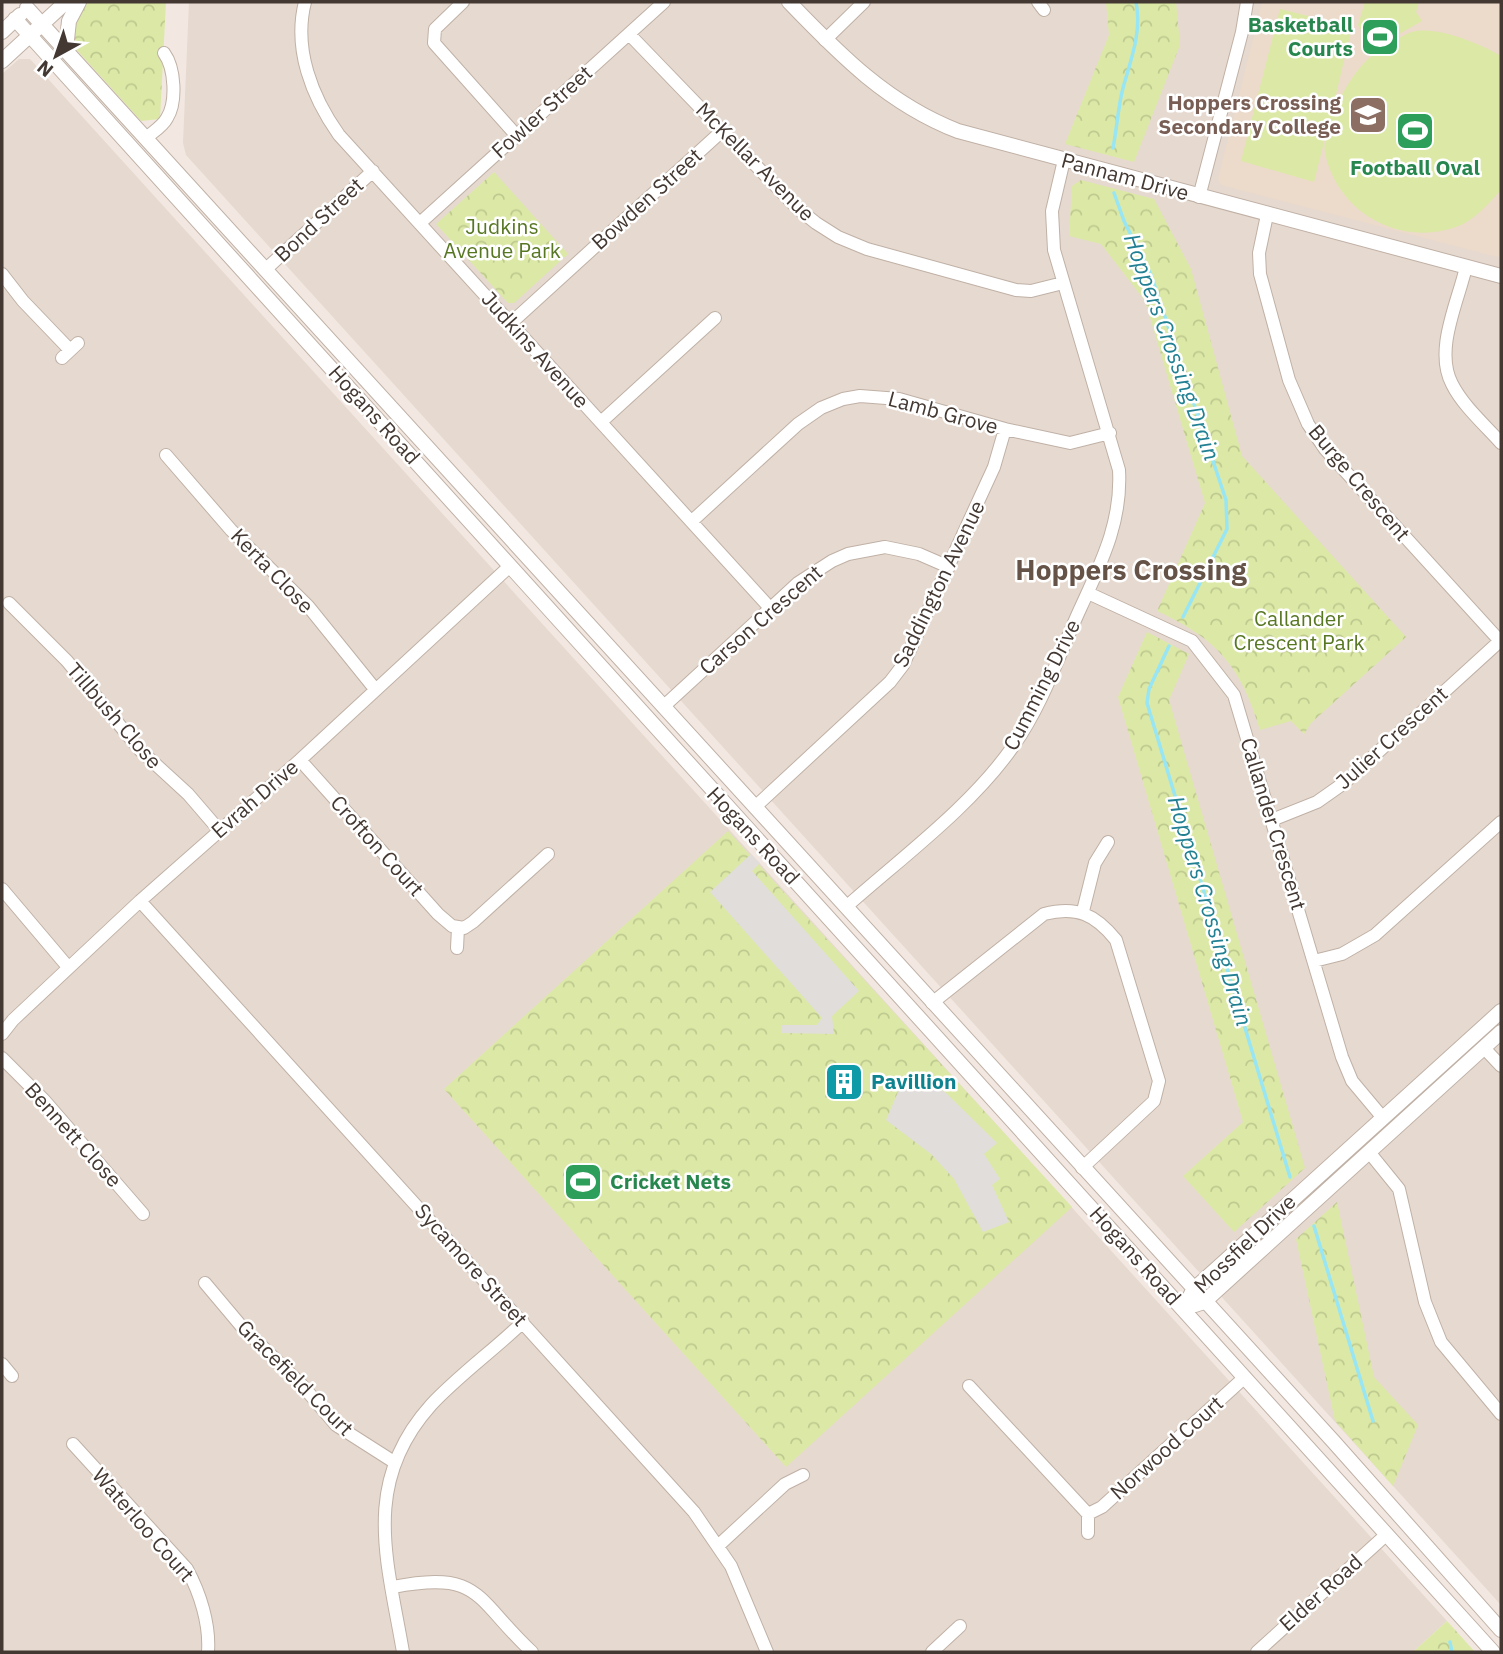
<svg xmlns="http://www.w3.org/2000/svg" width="1503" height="1654" font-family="'IBM Plex Sans',sans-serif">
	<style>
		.residential { fill: #e6d9cf }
		.education { fill: #ecdaca }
		.grass { fill: #dce9a6 }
		.park { fill: url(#park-crowns) }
		.parking { fill: #e1ddda }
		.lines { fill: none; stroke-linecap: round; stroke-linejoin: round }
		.stream { stroke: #98e5f4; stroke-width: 3.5 }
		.minor-casing { stroke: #c0b1a6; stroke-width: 14 }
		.tertiary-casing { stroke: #c0b1a6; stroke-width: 16 }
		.minor { stroke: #fff; stroke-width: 12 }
		.tertiary { stroke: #fff; stroke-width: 14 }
		.labels { text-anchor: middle; stroke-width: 5; stroke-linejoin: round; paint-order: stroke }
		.leisure-label { font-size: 21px; font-weight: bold; fill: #27864d; stroke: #fff; text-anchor: end }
		.education-label { font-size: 21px; font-weight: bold; fill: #785e54; stroke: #fff; text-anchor: end }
		.street-label { font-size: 21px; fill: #433832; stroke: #fff }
		.park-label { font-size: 21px; fill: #587723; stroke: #fff }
		.culture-label { font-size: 21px; font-weight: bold; fill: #0d838f; stroke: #fff; text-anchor: start }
		.water-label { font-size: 23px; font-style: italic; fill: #228093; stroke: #fff }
		.district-label { font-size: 28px; font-weight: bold; fill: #665348; stroke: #fff }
	</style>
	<defs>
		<pattern id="park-crowns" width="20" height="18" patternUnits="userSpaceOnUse" patternTransform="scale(1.75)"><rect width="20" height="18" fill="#dce9a6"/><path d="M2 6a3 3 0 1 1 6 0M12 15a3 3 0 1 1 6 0" fill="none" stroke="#bec98f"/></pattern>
	</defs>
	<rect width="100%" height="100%" fill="#f2e8e1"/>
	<path class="residential" d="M189 2H1501V1605L186 155 183 143Z
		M19 59H30L1447 1621 1413 1652H2V74Z"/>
	<path class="education" d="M1262 2H1501V258L1221 185 1218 179Z"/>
	<path class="grass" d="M1365 2H1419L1416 12 1422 21 1373 49 1358 25Z
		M1280 9 1352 27 1332 111C1343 94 1351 76 1366 61 1373 54 1403 34 1412 32 1436 25 1481 44 1501 56V190C1489 203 1474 221 1456 227 1399 247 1337 212 1325 153 1323 144 1328 131 1329 122L1314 182 1241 161Z"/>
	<path class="park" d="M85 2H166L160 119 141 121 74 47 71 28Z
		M1106 2H1176L1180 45 1134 162 1065 144 1109 35Z
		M494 172 568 254 514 303H508L436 224Z
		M1081 180 1154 199 1191 269 1242 456 1406 637 1311 723 1304 734 1291 721 1260 730C1241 666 1217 639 1157 611L1205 503 1145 301 1101 244 1069 236 1072 186Z
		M1147 632 1189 654 1169 700 1305 1168 1234 1232 1183 1176 1243 1122 1118 697Z
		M728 831 1072 1207 786 1467 444 1089Z
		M1337 1202 1374 1377 1418 1425 1393 1486 1335 1421 1296 1239Z
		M1447 1621 1475 1652H1413Z"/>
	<path class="parking" d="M751 854 760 863 752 871 859 991 832 1016 834 1034 781 1033 782 1025H817L822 1018 710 892Z
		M914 1072 945 1092 997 1143 984 1154 1000 1179 992 1185 1009 1222 983 1232 954 1179 931 1154 886 1120 901 1085Z"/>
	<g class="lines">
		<path class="stream" d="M1113 148C1117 128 1118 107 1123 88 1131 59 1142 32 1136 2
			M1114 193 1124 221 1151 275 1226 500 1227 529 1183 617
			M1169 646 1149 689 1147 703 1290 1177
			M1314 1226 1373 1421
			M1450 1642 1452 1652"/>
		<defs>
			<path id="minor" d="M305 2C293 49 312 97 339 135L770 608
				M463 2 435 29 434 43 516 135
				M1038 2 1044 10
				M629 34 796 207 816 223 838 237 867 249 1016 290 1031 291 1063 283
				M825 40 864 2
				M146 138C153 132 163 126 167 118 177 102 175 68 164 53
				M1199 197 1242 32 1247 2
				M1267 215 1259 253 1260 274 1289 380 1308 424 1325 449 1500 641
				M420 223 664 2
				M1466 267C1458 302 1434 350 1452 384 1463 406 1485 425 1501 443
				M266 269 373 171
				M2 274 23 301 70 350
				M511 323 722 131
				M62 358 78 343
				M601 422 715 318
				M166 455 231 530 308 606 375 689
				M692 521 798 424 821 408 843 399 860 396 899 399 1005 429 1070 443 1110 433
				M1088 593 1192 641 1234 695 1342 1057 1352 1081 1383 1118
				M9 603 67 661 140 750 188 794 219 830
				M663 707 798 583 832 561 848 554 885 547 919 554 949 567
				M300 760 438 914 452 926 464 928 473 922 548 854
				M755 807 890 682 903 665 994 467 1005 429
				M1272 820 1317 802 1344 783 1501 640
				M2 889 68 967
				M140 901 694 1512 731 1566 767 1652
				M846 907C901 858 972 806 1014 745 1043 704 1060 652 1081 607 1102 561 1122 521 1119 470L1054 250 1052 211 1064 160
				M1083 911 1095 863 1108 842
				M457 948 458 928
				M1314 961 1342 954 1375 935 1501 822
				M932 1003 1044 914C1077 906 1095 914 1116 940L1159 1081 1154 1101 1082 1168
				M2 1034 13 1020 140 901 300 760 510 566
				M1484 1048 1501 1066
				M2 1058 44 1100 143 1214
				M1369 1152 1399 1189 1425 1302 1441 1342 1501 1414
				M205 1283 242 1327 302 1385 336 1425 394 1462
				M2 1364 12 1376
				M969 1386 1088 1514 1102 1507 1245 1377
				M73 1444 187 1569C200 1593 210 1624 208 1652
				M1088 1514V1533
				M719 1545 785 1484 803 1475
				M393 1587C482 1570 474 1598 532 1652
				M403 1652C387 1559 361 1483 431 1405 459 1375 494 1350 523 1322
				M932 1652 960 1626
				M1257 1652 1387 1534"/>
			<path id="tertiary" d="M789 2C840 55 888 104 958 131L1501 276
				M27 8 1333 1441 1501 1630
				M15 19 1493 1652
				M2 32 20 15
				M66 49 69 21 79 2
				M2 61 66 2
				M1195 1305 1204 1302 1501 1032
				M1184 1309 1193 1290 1501 1011"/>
		</defs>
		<use href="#minor" class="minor-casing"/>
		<use href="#tertiary" class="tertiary-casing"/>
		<use href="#minor" class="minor"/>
		<use href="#tertiary" class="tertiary"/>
	</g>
	<defs>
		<symbol id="stadium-square" viewBox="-11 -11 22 22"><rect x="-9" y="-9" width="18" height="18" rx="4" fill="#2e9e5b" stroke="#fff"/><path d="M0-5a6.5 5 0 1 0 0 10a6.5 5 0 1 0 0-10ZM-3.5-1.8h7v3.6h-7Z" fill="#fff"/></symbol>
		<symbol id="school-square" viewBox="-11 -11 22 22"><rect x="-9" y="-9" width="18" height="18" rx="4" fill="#8d6e63" stroke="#fff"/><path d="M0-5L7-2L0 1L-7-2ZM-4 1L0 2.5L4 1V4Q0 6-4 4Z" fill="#fff"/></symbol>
		<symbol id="building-square" viewBox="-11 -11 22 22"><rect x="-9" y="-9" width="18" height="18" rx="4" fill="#0f9aa8" stroke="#fff"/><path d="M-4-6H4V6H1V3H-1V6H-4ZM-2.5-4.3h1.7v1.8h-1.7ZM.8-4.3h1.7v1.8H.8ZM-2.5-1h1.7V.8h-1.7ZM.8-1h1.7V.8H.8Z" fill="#fff"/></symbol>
	</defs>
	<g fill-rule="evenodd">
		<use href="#stadium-square" x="1358" y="15" width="44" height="44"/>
		<use href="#school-square" x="1346" y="93" width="44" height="44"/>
		<use href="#stadium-square" x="1393" y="109" width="44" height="44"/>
		<use href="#building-square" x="822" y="1060" width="44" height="44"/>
		<use href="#stadium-square" x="561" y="1160" width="44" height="44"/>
	</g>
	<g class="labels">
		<g class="leisure-label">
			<text x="1353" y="32">Basketball<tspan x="1353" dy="24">Courts</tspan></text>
			<text x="1415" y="175" text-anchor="middle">Football Oval</text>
			<text x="610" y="1189" text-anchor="start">Cricket Nets</text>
		</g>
		<g class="education-label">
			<text x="1341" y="110">Hoppers Crossing<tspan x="1341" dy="24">Secondary College</tspan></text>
		</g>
		<g class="street-label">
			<text transform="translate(542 112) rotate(-42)" y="7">Fowler Street</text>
			<text transform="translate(755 162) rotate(45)" y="7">McKellar Avenue</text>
			<text transform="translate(1125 177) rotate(15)" y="7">Pannam Drive</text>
			<text transform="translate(647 199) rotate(-42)" y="7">Bowden Street</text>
			<text transform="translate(319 220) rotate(-43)" y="7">Bond Street</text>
			<text transform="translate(535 350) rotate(48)" y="7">Judkins Avenue</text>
			<text transform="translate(943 413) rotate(15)" y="7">Lamb Grove</text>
			<text transform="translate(374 415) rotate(48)" y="7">Hogans Road</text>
			<text transform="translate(1359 483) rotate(50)" y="7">Burge Crescent</text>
			<text transform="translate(272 571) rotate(46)" y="7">Kerta Close</text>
			<text transform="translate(939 584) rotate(-64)" y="7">Saddington Avenue</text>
			<text transform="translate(761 620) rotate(-41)" y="7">Carson Crescent</text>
			<text transform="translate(1042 685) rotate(-63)" y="7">Cumming Drive</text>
			<text transform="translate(114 716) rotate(49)" y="7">Tillbush Close</text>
			<text transform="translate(1392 738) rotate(-42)" y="7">Julier Crescent</text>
			<text transform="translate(255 799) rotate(-41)" y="7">Evrah Drive</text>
			<text transform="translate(1273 824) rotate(73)" y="7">Callander Crescent</text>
			<text transform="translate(753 836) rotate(47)" y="7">Hogans Road</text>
			<text transform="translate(377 846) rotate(48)" y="7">Crofton Court</text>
			<text transform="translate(73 1135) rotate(48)" y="7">Bennett Close</text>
			<text transform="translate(1245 1244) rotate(-44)" y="7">Mossfiel Drive</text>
			<text transform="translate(1135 1256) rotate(48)" y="7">Hogans Road</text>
			<text transform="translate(471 1265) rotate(48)" y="7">Sycamore Street</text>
			<text transform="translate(295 1378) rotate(45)" y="7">Gracefield Court</text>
			<text transform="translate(1167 1448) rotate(-42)" y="7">Norwood Court</text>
			<text transform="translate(143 1525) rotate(49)" y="7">Waterloo Court</text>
			<text transform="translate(1321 1593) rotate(-42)" y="7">Elder Road</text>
		</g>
		<g class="park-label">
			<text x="502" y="234">Judkins<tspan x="502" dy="24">Avenue Park</tspan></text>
			<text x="1299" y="626">Callander<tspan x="1299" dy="24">Crescent Park</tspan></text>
		</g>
		<g class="culture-label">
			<text x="871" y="1089">Pavillion</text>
		</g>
		<g class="water-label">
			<text transform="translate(1172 347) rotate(70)" y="8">Hoppers Crossing Drain</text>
			<text transform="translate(1210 911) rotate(73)" y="8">Hoppers Crossing Drain</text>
		</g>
		<g class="district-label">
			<text x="1131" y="580">Hoppers Crossing</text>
		</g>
	</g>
	<rect width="1503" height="1654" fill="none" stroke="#433832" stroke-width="7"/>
	<g transform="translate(56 56) rotate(220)" stroke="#ffffff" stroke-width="5" paint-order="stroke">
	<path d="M0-5L12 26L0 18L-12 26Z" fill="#433832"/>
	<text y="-10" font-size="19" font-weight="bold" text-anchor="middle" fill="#433832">N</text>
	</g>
</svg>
